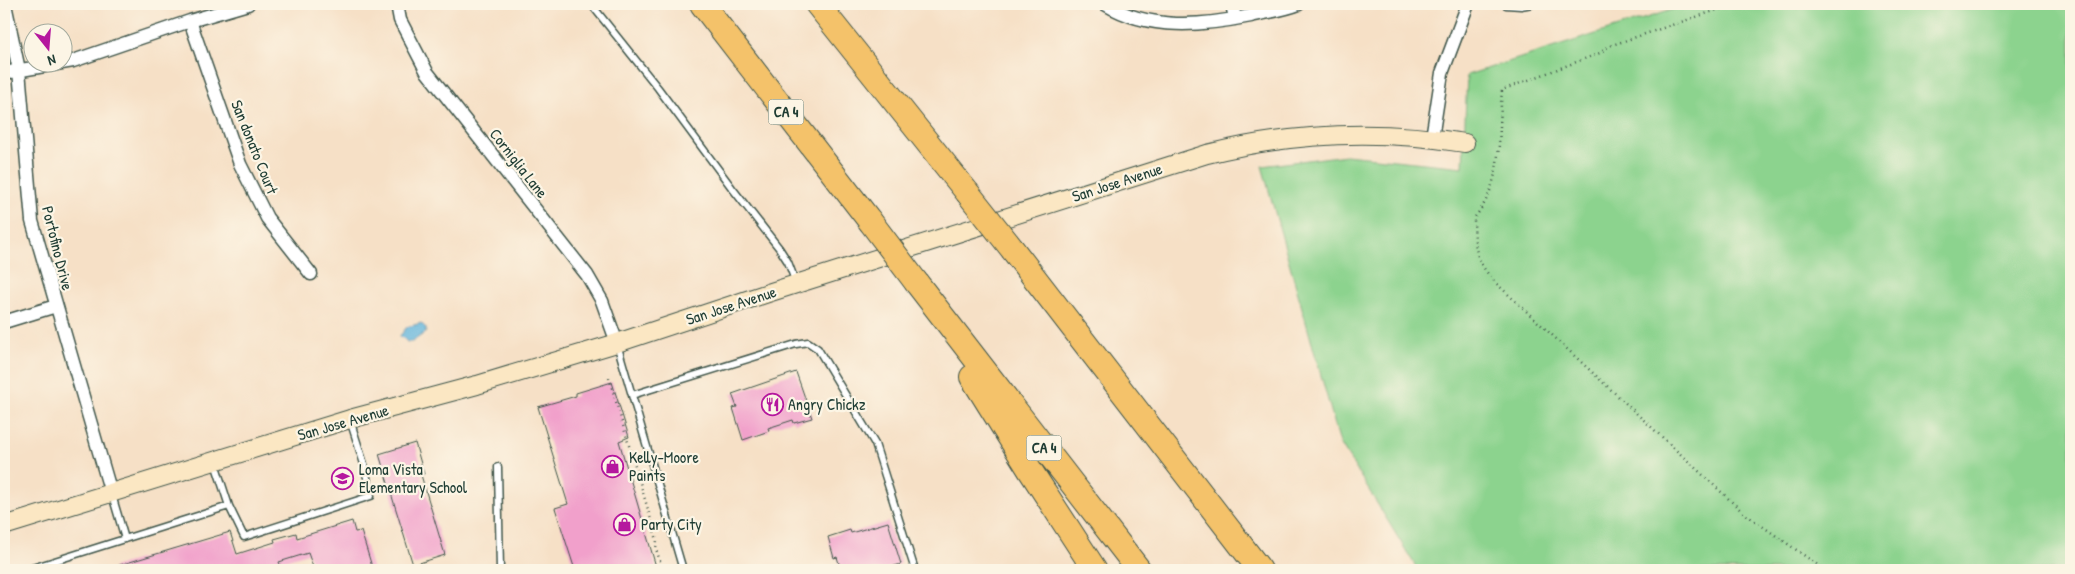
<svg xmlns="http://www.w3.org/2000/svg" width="2075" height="574" font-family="'Patrick Hand',sans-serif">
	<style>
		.green { fill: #8cd38e; stroke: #568861 }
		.water { fill: #60b4dc; stroke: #407888 }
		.building { fill: #f1a0cb }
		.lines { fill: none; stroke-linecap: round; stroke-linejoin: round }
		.lane-casing { stroke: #3f554a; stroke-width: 9 }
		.street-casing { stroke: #3f554a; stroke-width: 15 }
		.secondary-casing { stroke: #3f554a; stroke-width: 20 }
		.highway-casing { stroke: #3f554a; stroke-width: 26 }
		.path { stroke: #3f554a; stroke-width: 2.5; stroke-dasharray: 1 4; stroke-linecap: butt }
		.lane { stroke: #fff; stroke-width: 6 }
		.street { stroke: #fff; stroke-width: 12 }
		.secondary { stroke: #fbe7c3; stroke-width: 18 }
		.highway { stroke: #f4c26a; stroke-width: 24 }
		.highway-bridge-casing { stroke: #3f554a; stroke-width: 26; stroke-linecap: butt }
		.highway-bridge { stroke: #f4c26a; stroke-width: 24 }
		.labels { text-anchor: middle; stroke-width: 4.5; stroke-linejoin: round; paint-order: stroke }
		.shield { fill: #fcf5e5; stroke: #617469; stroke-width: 1 }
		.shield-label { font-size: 15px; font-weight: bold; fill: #1f3d34 }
		.street-label { font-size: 16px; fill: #1f3d34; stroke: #fcf5e5 }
		.poi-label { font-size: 16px; fill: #1f3d34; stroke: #fcf5e5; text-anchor: start }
	</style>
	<rect width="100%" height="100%" fill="#fcf5e5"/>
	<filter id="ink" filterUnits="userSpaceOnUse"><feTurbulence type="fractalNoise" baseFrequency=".02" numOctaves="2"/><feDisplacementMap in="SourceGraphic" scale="10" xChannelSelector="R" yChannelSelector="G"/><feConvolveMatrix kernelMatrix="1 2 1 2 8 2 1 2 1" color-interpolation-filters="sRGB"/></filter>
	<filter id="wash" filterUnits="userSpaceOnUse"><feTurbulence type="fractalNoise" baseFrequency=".0096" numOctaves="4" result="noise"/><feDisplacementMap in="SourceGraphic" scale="20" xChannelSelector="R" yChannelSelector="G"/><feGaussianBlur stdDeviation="1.12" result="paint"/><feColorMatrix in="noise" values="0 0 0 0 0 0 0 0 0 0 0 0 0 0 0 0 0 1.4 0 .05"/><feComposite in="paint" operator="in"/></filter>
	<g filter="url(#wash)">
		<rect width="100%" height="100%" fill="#f6e0c6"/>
		<path class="green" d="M1690 4H2071V570H1418L1340 443 1262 166 1346 155 1463 167 1467 75Z"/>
		<path class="water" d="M421 323 426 328V332L412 342H407L403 338 399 337 407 327Z"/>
		<g id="blocks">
			<path class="building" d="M796 372 812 418 794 423 793 420 768 428 769 431 743 440 733 408 737 407 732 394Z
				M612 382 629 437 619 441 657 570H575L555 508 568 504 538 407 576 396V393Z
				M415 443 424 474 421 475 445 555 413 565 379 454Z
				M352 521 355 532 361 531 373 570H314L308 553 279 562 282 570H114L113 567 230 532 237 554 275 542 274 539 296 533 297 538Z
				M888 522 901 564 882 570H841L837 557 834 558 828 537 850 530 851 533Z"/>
		</g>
	</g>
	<g filter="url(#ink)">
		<use href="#blocks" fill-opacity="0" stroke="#3f554a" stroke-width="1"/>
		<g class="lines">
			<defs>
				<path id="lane" d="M591 4 658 88 732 188 779 248 788 262 796 283
					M1506 5 1521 6 1532 4
					M617 344 683 570
					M632 395 796 344 808 342 818 349 875 444 915 570
					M215 463 229 506 244 537 371 496 364 464 350 420
					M498 467 500 570
					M112 495 125 539
					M26 570 229 506"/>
				<path id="street" d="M5 4 19 70 32 221 111 493
					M397 4 400 20 427 72 587 275 602 301 617 343
					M1105 4C1150 31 1201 26 1251 16 1267 12 1284 10 1299 4
					M1232 4 1235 19
					M190 21 240 164 267 218 311 274
					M4 73 73 61 190 21 248 4
					M1432 138 1442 73 1468 4
					M4 322 56 306"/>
				<path id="secondary" d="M4 526 350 419 477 385 617 343 771 292 1207 154C1291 133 1379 129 1465 143"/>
				<path id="highway" d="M702 4 870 221
					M817 4 967 192
					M1013 250 1260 570
					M916 282 1139 570
					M972 377 1030 470 1095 570"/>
			</defs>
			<use href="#lane" class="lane-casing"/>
			<use href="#street" class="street-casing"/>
			<use href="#secondary" class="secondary-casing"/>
			<use href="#highway" class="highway-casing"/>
			<path class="path" d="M1735 4 1609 46 1600 53 1502 90C1498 132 1504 184 1474 218 1475 250 1474 260 1497 284L1745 514 1825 570
				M609 378 657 540 656 549 663 570"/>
			<use href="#lane" class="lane"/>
			<use href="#street" class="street"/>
			<use href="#secondary" class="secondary"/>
			<use href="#highway" class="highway"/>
			<defs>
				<path id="highway-bridge" d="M967 192 1013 250
					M870 221 916 282"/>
			</defs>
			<use href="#highway-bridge" class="highway-bridge-casing"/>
			<use href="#highway-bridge" class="highway-bridge"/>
		</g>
	</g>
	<defs>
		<symbol id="restaurant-ring" viewBox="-11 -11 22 22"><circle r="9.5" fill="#fcf5e5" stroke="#b5179e" stroke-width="1.5"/><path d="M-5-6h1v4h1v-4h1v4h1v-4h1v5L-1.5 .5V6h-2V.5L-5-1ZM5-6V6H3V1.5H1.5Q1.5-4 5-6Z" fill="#b5179e"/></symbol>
		<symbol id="shop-ring" viewBox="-11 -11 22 22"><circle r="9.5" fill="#fcf5e5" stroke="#b5179e" stroke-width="1.5"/><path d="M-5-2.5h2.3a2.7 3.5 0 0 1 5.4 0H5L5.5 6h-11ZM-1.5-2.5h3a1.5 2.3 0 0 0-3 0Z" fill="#b5179e"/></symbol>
		<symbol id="school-ring" viewBox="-11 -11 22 22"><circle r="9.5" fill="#fcf5e5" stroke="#b5179e" stroke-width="1.5"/><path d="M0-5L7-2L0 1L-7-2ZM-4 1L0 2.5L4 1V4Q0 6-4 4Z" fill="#b5179e"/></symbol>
	</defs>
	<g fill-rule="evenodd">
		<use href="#restaurant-ring" x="760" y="392" width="25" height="25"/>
		<use href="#shop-ring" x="600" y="454" width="25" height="25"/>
		<use href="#school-ring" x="330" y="466" width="25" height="25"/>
		<use href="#shop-ring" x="612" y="512" width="25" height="25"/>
	</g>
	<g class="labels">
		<g class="shield">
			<rect x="768.5" y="99.5" width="35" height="25" rx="4"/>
			<rect x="1026.5" y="435.5" width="35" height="25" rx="4"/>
		</g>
		<g class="shield-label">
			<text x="786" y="117">CA 4</text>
			<text x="1044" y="453">CA 4</text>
		</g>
		<g class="street-label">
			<text transform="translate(255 147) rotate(68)" y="6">San donato Court</text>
			<text transform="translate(519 163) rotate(52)" y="6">Corniglia Lane</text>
			<text transform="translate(1117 182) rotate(-18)" y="6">San Jose Avenue</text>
			<text transform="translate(58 248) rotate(76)" y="6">Portofino Drive</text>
			<text transform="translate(731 305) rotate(-18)" y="6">San Jose Avenue</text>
			<text transform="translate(343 422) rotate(-16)" y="6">San Jose Avenue</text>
		</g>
		<g class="poi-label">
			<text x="788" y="410">Angry Chickz</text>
			<text x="629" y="463">Kelly-Moore<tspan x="629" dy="18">Paints</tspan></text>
			<text x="359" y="475">Loma Vista<tspan x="359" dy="18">Elementary School</tspan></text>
			<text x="641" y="530">Party City</text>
		</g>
	</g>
	<rect width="2075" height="574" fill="none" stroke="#fcf5e5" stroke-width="20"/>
	<g transform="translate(48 48) rotate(163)"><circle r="24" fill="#fcf5e5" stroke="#a4ab9e"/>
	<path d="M0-4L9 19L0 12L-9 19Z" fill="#b5179e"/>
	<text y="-8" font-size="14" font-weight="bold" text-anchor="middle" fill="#1f3d34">N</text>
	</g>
</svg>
